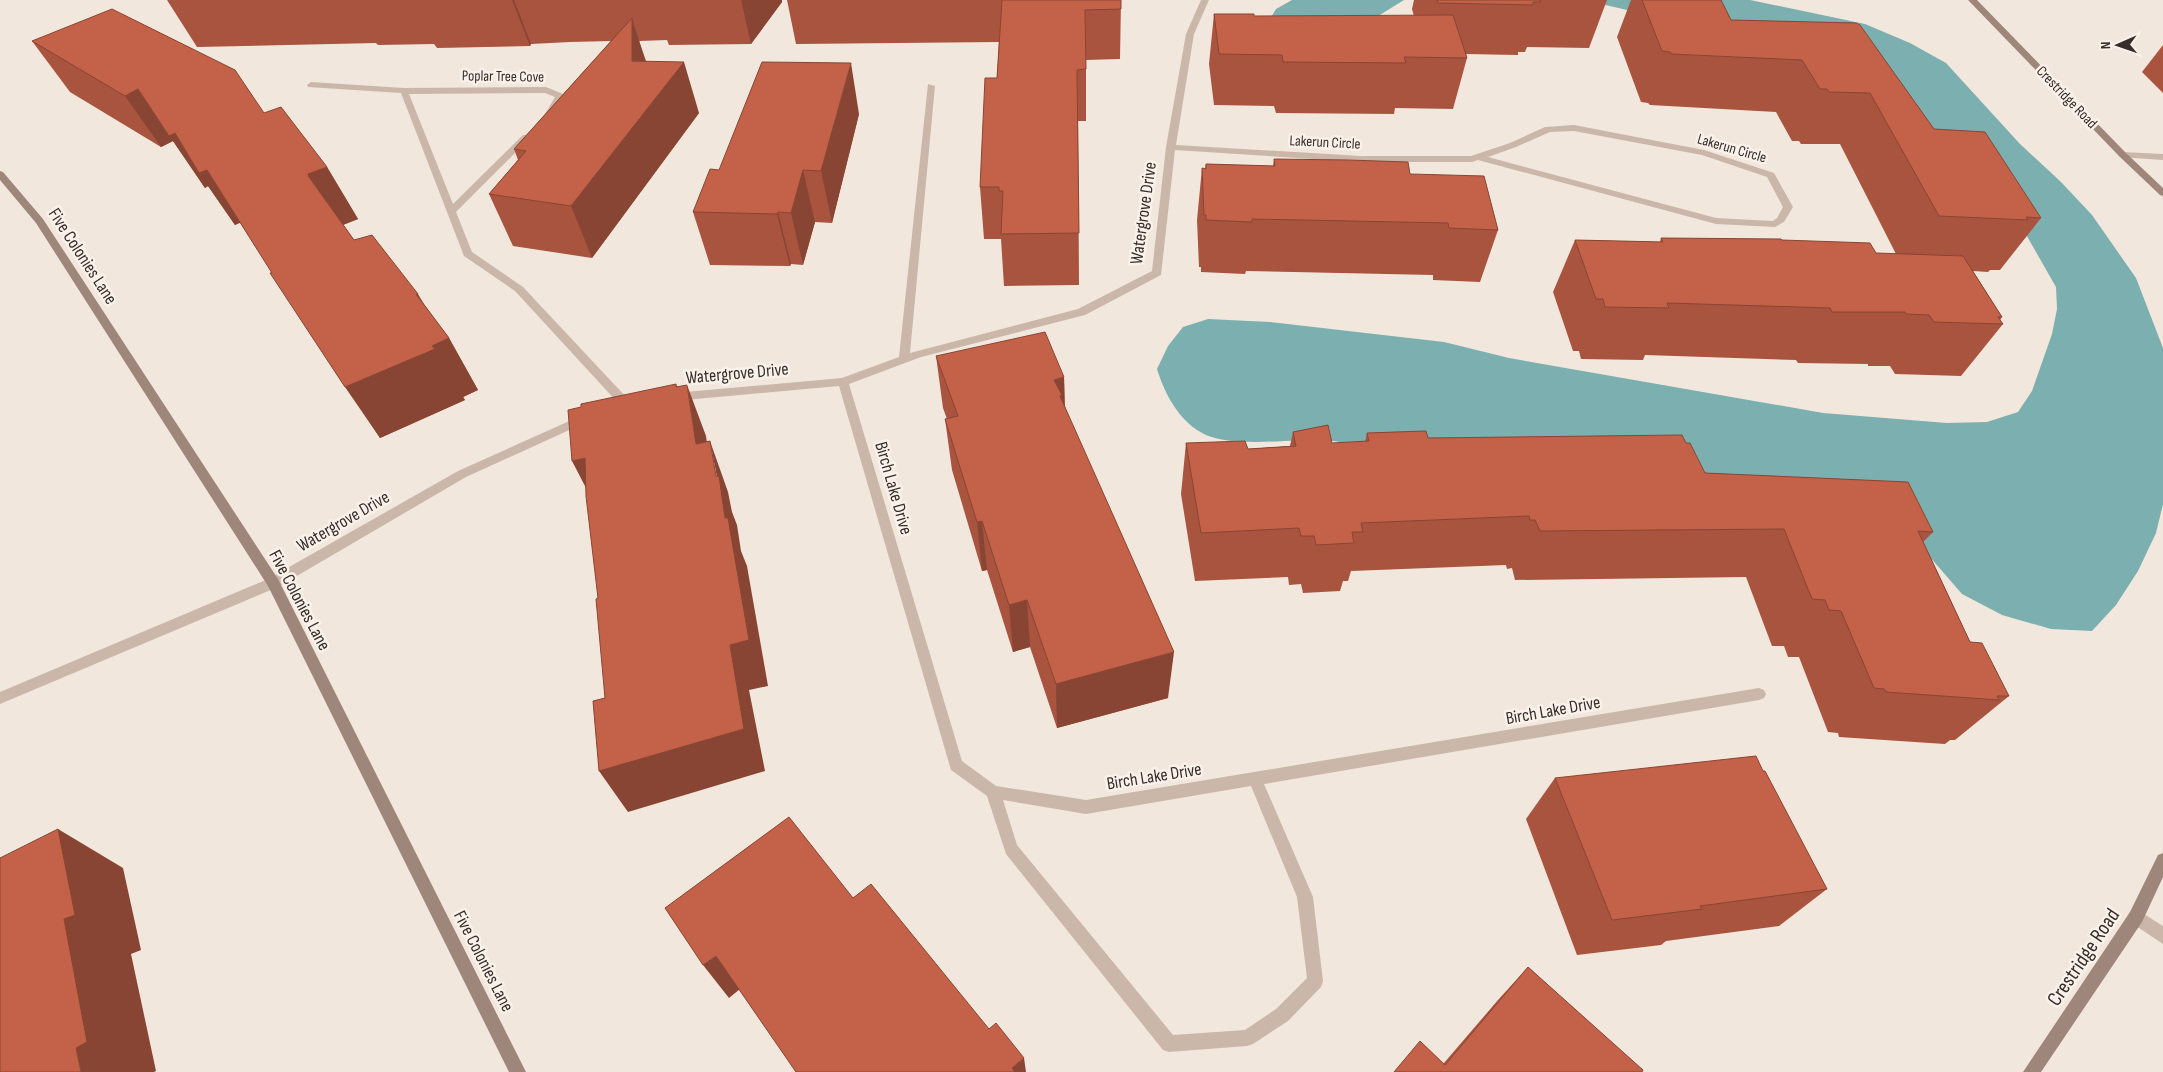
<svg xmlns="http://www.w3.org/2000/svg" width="2163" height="1072" font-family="'Sofia Sans Condensed',sans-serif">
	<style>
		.water { fill: #7cafaf }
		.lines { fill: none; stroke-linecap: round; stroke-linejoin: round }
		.street { fill: #cab7a9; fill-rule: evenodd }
		.secondary { fill: #9e867a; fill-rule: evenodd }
		.wall { fill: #a9543f }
		.shaded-wall { fill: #894533 }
		.building { fill: #c46249; stroke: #894533 }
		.labels { text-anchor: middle; stroke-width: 5; stroke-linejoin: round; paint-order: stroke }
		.far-street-label { font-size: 15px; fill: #372d29; stroke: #faf2ea }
		.street-label { font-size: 18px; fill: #372d29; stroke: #faf2ea }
		.near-street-label { font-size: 21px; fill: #372d29; stroke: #faf2ea }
	</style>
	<rect width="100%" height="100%" fill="#f2e7dd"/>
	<path class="water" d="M1292 0H1404L1370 21 1261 34 1276 9Z
		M1584 0H1750L1865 24 1910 43 1946 63 2020 144 2061 182 2092 215 2136 278 2163 348V504L2156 533 2138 571 2116 605 2092 631 2051 629 2002 615 1962 594 1909 533 1321 439C1292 440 1232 447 1206 435 1180 423 1165 395 1157 369L1168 346 1183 327 1208 319 1270 322 1444 342 1509 358 1823 413 1947 423 1987 422 2018 412 2032 391 2052 334 2057 309 2056 287 2020 224 1683 23Z"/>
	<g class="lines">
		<path class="street" d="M1201 0H1209L1194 34 1176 145 1361 156H1471L1510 143 1545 127 1574 125 1704 150 1774 173 1793 207 1784 222 1775 227 1716 224 1478 160 1472 162H1361L1175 150 1161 275 1085 315 921 357 849 384 962 761 996 786 1086 800 1759 688 1764 690 1766 694 1764 698 1759 700 1264 784 1313 897 1323 981 1321 987 1288 1021 1253 1044 1247 1046 1169 1052 1163 1050 1006 854 987 796 951 770 839 386 674 401 668 397 674 393 842 378 899 357 928 84 935 86 910 353 1078 309 1152 271 1166 147 1186 34ZM1574 131 1702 155 1767 177 1783 207 1777 218 1773 221 1716 218 1488 157 1516 147 1550 132ZM1251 786 1297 897 1307 978 1276 1009 1245 1030 1173 1035 1017 845 1003 800 1086 814Z
			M311 82 404 88 546 87 563 94 564 96 552 116 549 117 545 114 555 97 545 93 409 94 453 204 523 135H529V139L456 212 472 252 523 287 627 398 629 401 627 404H619L515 291 464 256 401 93 308 87 307 85Z
			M2123 152 2163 154V160L2120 157 2118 155Z
			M585 414 589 415 591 418 589 421 466 477 278 587 0 704V692L268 579 458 471Z
			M2136 909 2163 926V944L2130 922 2128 917 2130 912Z"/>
		<path class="secondary" d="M1968 0H1977L2126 153 2163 188V196L2160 195 2120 157Z
			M0 171 3 172 43 219 278 579 526 1072H509L268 586 36 223 0 180Z
			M2163 853V877L2142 922 2041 1072H2023L2130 912 2158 855Z"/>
	</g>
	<path class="wall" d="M167 0H782V2L751 44 669 45 667 40 639 41 646 61 699 113 592 258 513 246 489 194 518 160 514 149 611 41 570 42 531 44 530 46 437 48 434 44 378 45 376 43 197 47Z
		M787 0H1121L1120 59 1086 60V121H1078L1079 285 1004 286 1001 239H984L980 187 997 78 999 42 796 44Z
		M1414 0H1607L1589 48 1527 47 1525 52H1518V55L1466 54 1467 58 1453 109 1395 108 1394 114 1276 113 1274 106 1214 105 1209 64 1214 14 1254 16H1414L1412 9Z
		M1631 0H1721L1731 20 1856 23 1934 129 2041 218 2000 270H1990L1988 272 1973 271 2002 317 2000 320 2003 324 1961 376 1895 374 1890 366H1868V364L1798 363 1796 360 1645 355 1643 360 1581 359 1579 351H1573L1553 292 1575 240 1660 242 1661 238 1782 240 1876 253 1896 254 1840 144H1801L1799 141H1792L1776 112 1650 105 1648 103 1641 102 1617 37Z
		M32 41 264 113 327 167 358 219 343 225 354 240 425 306 449 338 478 390 463 397 465 400 380 438 240 222 235 225 208 186 205 188 173 141 161 147 70 92Z
		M2163 45V93L2142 72Z
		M859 114 832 223 815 222 803 265 791 264 790 266 710 265 693 212 719 170Z
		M1274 159 1410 174 1498 230 1480 282 1433 280V275L1246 271 1245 274 1201 272V267H1199L1197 220 1202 168 1205 169 1206 164 1273 166Z
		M936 356 1064 377 1065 407 1168 698 1057 728 1030 647 1013 652 987 570 982 571 952 470 945 419H947L943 408Z
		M1293 432 1332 443 1365 442 1367 433 1428 438 1686 443 1705 473 1933 532 1923 542 1970 642 2009 696 1955 740H1950L1945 744 1839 737 1838 733 1828 732 1799 657H1788L1784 646H1772L1746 577 1515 580 1512 568 1507 569 1506 565 1351 571 1348 581H1343L1340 591 1303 593 1301 584 1289 585 1288 577 1195 581 1181 494 1186 443 1248 449 1290 446Z
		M1763 771 1827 889 1779 926 1666 941 1661 945 1577 955 1526 819 1555 778Z
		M1528 967 1642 1072H1394L1444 1063 1498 1000Z"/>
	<path class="shaded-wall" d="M512 0H514L531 44 530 46Z
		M741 0H782V2L751 44Z
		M632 18 648 69 684 62 699 113 592 258 571 206 632 61Z
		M851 63 859 114 832 223 821 171Z
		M138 89 207 170 242 222 235 225 208 186 205 188 173 141 161 147 125 96Z
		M327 167 358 219 340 226 309 177 308 174Z
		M803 170 815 222 803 265 791 213Z
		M778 212 791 264 790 266 777 214Z
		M416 294H418L445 340 449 338 478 390 463 397 465 400 380 438 345 387Z
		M1064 377 1065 428 1054 380Z
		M676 384 694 431 687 385 706 436 715 495 696 444 676 387Z
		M710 441 728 492 732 512 737 525 741 551 747 566 768 686 749 690 765 771 628 812 599 771 730 645 725 518Z
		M585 458 598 511 572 461Z
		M982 521 987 570 982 571 977 522Z
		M1027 600 1030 647 1013 652 1009 605Z
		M1174 652 1168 698 1057 728 1056 684Z
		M58 829 123 868 141 950 131 954 156 1071 154 1072H81L76 1048 64 919Z
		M716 956 740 989 729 998 703 965Z
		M1024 1058 1026 1072H1013L1012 1068Z"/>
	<path class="building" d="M1002 0H1121V9L1085 10 1086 69 1077 70 1079 233 1001 234 1003 191H999V187H980L985 78H997Z
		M1437 0H1540L1541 2H1533V5L1438 3Z
		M1642 0H1721L1731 20 1856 23 1860 25 1934 129 1985 132 2041 218 2026 217 2028 220 1939 216 1870 93 1829 92 1827 89H1820L1802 60 1671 54 1670 52 1662 51Z
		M112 9 235 70 264 113 281 107 327 167 308 174 309 177 354 240 372 235 418 294H416L449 338 432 346 435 349 345 387 270 273H272L207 170 199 173 175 133 169 136 138 89 125 96 32 41Z
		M1214 14H1254V16L1453 15 1467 58 1404 57 1406 63 1283 62 1282 55 1219 54Z
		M632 18V61L684 62 571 206 489 194 526 151 514 149Z
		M762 62 851 63 821 171 803 170 791 213 778 212 777 214 693 212 710 169 719 170Z
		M1274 159 1348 160 1408 162 1410 174 1484 176 1498 230 1449 228 1448 223 1252 219V222L1206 220V215H1204L1202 168 1206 169V164L1275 166Z
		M1661 238 1781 239 1782 240 1870 243 1876 253 1963 256 2002 317H1998L2003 324 1934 322 1929 315 1906 314 1905 312H1832L1830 308 1667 303 1669 308 1605 307 1603 299H1596L1575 240 1663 242Z
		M1045 332 1064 377 1054 380 1062 395 1060 396 1174 652 1056 684 1027 600 1009 605 982 521 977 522 945 419 958 416 936 356Z
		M676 384V387L687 385 696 444 710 441 716 476H719L725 518H728L749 640 730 645 744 729 599 771 593 701 605 698 596 599 598 598 586 496 585 458 572 461 568 410 581 407V404Z
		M1328 425 1332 443 1369 441 1367 433 1426 431 1428 438 1682 435 1686 443H1690L1705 473 1908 482 1933 532 1918 531 1970 642 1982 643 2009 696H1997L1999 700 1886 692 1884 689 1874 688 1841 611 1829 610 1825 600 1812 599 1784 529 1540 531 1535 520H1530L1529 516 1361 523 1363 532H1352L1354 543 1316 545 1314 536H1301L1299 528 1201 533 1186 443 1245 441 1248 449 1296 446 1293 432Z
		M1756 756 1763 771H1765L1827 889 1700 906 1702 909 1612 920 1555 778Z
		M789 817 853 898 871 884 989 1029 996 1023 1024 1058 1012 1068 1015 1072H796L716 956 703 965 665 908Z
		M58 829 75 915 64 919 87 1042 76 1048 81 1072H0V858Z
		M1528 967 1643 1070 1642 1072H1394L1420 1041 1445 1065Z"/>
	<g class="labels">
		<g class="far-street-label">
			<text transform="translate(503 76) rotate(1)" y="5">Poplar Tree Cove</text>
			<text transform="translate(2067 97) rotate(46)" y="5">Crestridge Road</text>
			<text transform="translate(1325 142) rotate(3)" y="5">Lakerun Circle</text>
			<text transform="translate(1732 148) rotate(16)" y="5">Lakerun Circle</text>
		</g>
		<g class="street-label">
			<text transform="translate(1143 213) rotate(-82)" y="6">Watergrove Drive</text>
			<text transform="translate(83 256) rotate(57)" y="6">Five Colonies Lane</text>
			<text transform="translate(737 373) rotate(-5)" y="6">Watergrove Drive</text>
			<text transform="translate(894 488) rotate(74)" y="6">Birch Lake Drive</text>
			<text transform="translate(343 521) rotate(-30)" y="6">Watergrove Drive</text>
			<text transform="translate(300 600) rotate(62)" y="6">Five Colonies Lane</text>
			<text transform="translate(1553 710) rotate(-10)" y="6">Birch Lake Drive</text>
			<text transform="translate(1154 776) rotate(-9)" y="6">Birch Lake Drive</text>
			<text transform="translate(484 961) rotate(63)" y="6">Five Colonies Lane</text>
		</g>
		<g class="near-street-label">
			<text transform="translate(2083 957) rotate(-56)" y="7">Crestridge Road</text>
		</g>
	</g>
	<g transform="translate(2118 45) rotate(268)" stroke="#faf2ea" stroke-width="4" paint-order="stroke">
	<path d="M0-4L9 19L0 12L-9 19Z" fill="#372d29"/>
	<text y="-8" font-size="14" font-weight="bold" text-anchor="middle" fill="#372d29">N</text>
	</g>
</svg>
